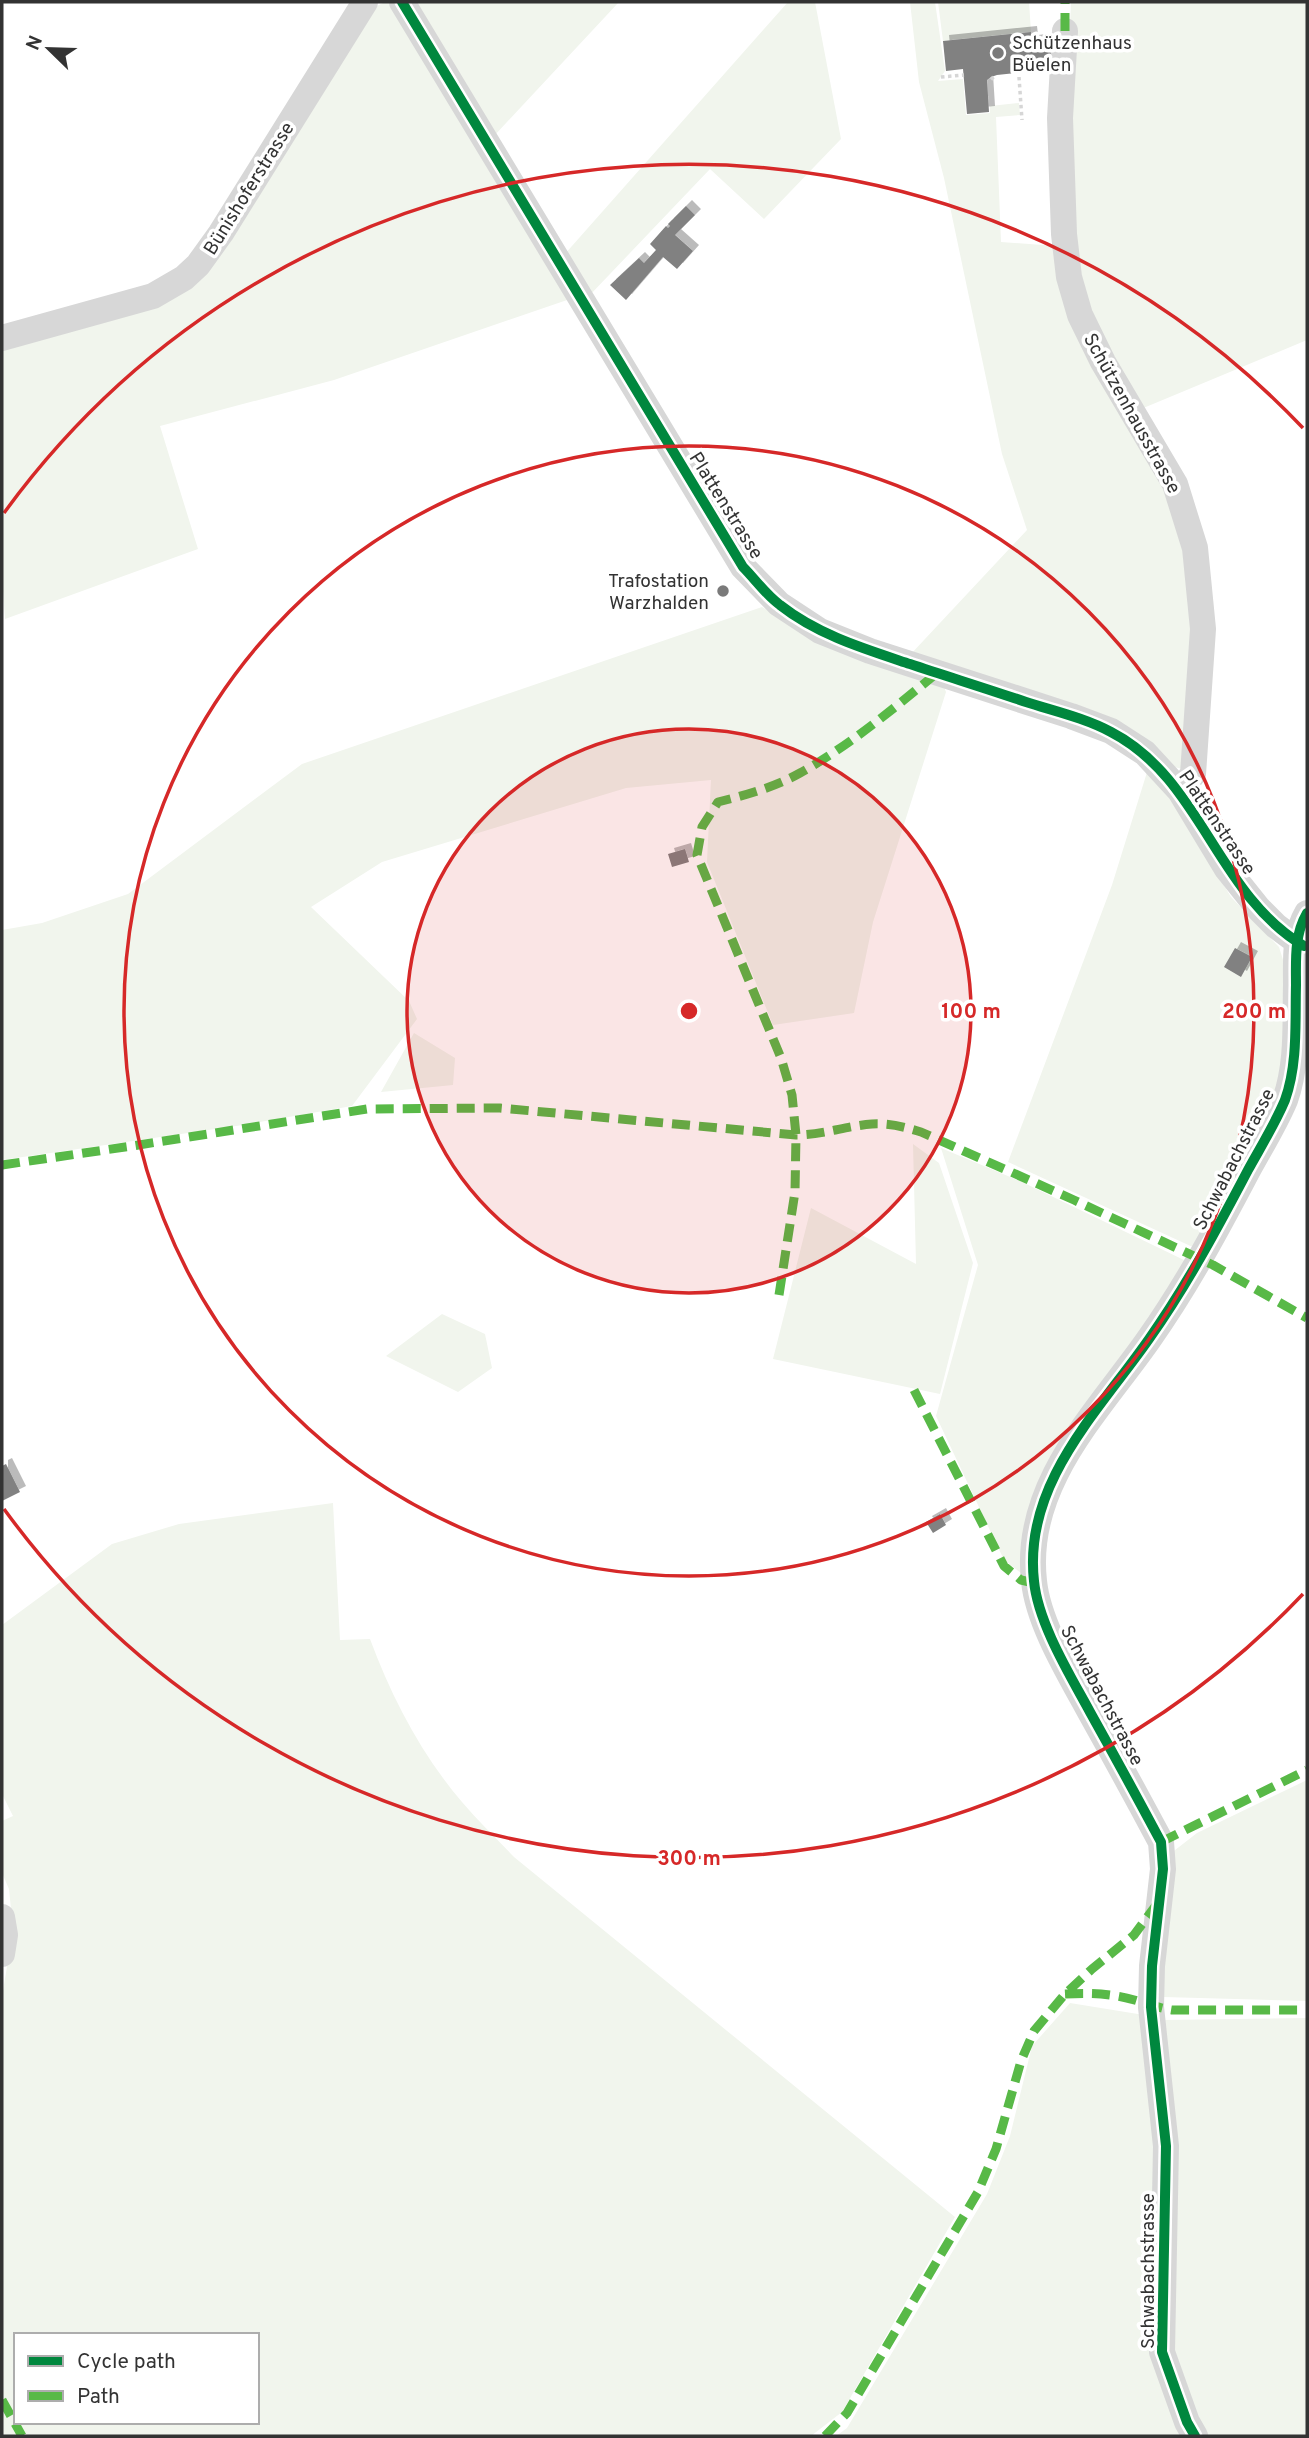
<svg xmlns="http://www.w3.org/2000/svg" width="1309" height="2438" font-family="Overpass,sans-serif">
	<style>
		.green { fill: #f1f5ed; fill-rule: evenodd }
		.building { fill: #818181; filter: url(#shadow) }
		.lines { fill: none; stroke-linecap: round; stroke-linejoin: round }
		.path { stroke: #d6d6d6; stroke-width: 3.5; stroke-dasharray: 3.5 3.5; stroke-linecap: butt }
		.minor { stroke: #d7d7d7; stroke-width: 26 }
		.quiet { stroke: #58b947; stroke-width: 9; stroke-dasharray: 18 9; stroke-linecap: butt }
		.cycleway-casing { stroke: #fff; stroke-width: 15 }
		.cycleway { stroke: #00873e; stroke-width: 10 }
		.ring { fill: none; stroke: #d62828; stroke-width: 3.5 }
		.poi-dot { fill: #7a7a7a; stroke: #fff; stroke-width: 2.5 }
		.labels { text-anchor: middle; stroke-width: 7; stroke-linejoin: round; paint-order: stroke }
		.poi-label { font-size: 19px; fill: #333; stroke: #fff; text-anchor: start }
		.street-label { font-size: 19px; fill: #333; stroke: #fff }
		.centre { fill: #d62828; stroke: #fff; stroke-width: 3.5 }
		.ring-label { font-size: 21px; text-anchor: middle; font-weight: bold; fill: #d62828; stroke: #fff; stroke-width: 7; stroke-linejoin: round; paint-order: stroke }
	</style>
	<defs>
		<filter id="shadow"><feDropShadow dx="6" dy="-6" stdDeviation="0" flood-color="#0004"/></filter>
	</defs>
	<rect width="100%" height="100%" fill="#fff"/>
	<path class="green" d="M385 2 393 4 570 299 334 380 160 426 198 549 5 619 2 577V347L167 299 373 8Z
		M412 2H619L494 136Z
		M788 2H815L841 139 764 219 710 169 589 296 564 255Z
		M910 2H935L945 71 938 81 963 79 966 115 990 113V106L1019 103 1020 115 996 117 1001 242 1056 246 1165 476 1190 552 1198 640 1183 769 1174 767 910 655 1027 530 1002 454 944 178 919 82Z
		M938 2H1029L1031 32 943 41Z
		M1071 2H1307V340L1141 409 1074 277 1066 120Z
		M762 607 786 621 944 687 946 692 873 922 854 1013 773 1025 707 862 711 780 626 788 382 862 311 907 409 1001 417 1019 352 1106 243 1125 2 1160V930L42 923 128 894 302 764Z
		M1148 769 1173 801 1231 897 1279 947 1284 963 1288 1016 1277 1099 1197 1249 1008 1162 1112 885Z
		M414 1033 455 1058 453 1085 381 1092Z
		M913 1144 939 1163 973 1263 940 1394 773 1359 811 1208 916 1264Z
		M941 1148 1020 1181 1184 1260 1189 1268 1056 1455 1021 1573 1004 1560 936 1416 978 1265Z
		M442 1314 485 1334 492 1368 458 1392 386 1356Z
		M333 1503 340 1640 370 1639C392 1698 421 1754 462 1802 478 1821 497 1839 514 1857L955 2217 842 2412 811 2436H2V1997L13 1930 9 1889 2 1873V1821L13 1816 2 1794V1625L112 1544 179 1524ZM16 2335H257V2422H16Z
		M1307 1780V2001L1163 1997 1170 1854 1197 1833Z
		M1070 2003 1144 2015 1157 2111 1154 2182 1185 2436H836L847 2428 987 2194 1010 2136 1032 2046Z
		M1307 2018V2436H1201L1172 2354 1162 2020Z"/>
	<path class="building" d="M1031 32 1032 41 1050 39 1052 69 997 75 991 77 987 80 989 112 967 114 963 69 946 71 943 41Z
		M686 206 695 215 675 235 693 251 677 269 663 257 626 300 610 285 639 258 644 263 656 250 650 244 666 226 668 228 670 226 668 224Z
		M685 849 689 862 672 867 668 854Z
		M1235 948 1252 957 1241 977 1224 967Z
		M6 1464 20 1492 2 1501V1466Z
		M940 1514 946 1525 933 1533 926 1522Z"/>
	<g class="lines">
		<path class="path" d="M941 77 964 75
			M991 77 994 80
			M1019 77 1022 120"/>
		<path class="minor" d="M402 2 743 567 779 604 820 631 870 651 1071 716 1111 731 1145 753 1180 791 1227 869 1259 909 1276 926 1307 949
			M1065 31 1060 118 1064 234 1069 277 1080 315 1103 362 1175 484 1195 548 1203 629 1193 774 1180 791
			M2 338 153 296 184 278 198 265 221 233 365 2
			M2 1917 5 1935 2 1954
			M1195 2436 1187 2422 1162 2352 1166 2146 1151 2007 1152 1966 1163 1869 1161 1842C1138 1799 1114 1755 1090 1712 1070 1675 1038 1623 1034 1581 1023 1484 1098 1412 1149 1339 1187 1285 1217 1229 1248 1170 1260 1148 1275 1124 1285 1100 1298 1064 1295 1022 1296 985 1296 960 1294 935 1307 913"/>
		<path class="quiet" d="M1065 31V2
			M2 1165 132 1146 367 1109 500 1108 796 1135C822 1135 846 1126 872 1124 889 1123 905 1127 921 1132L1074 1200 1213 1265 1307 1318
			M779 1295 795 1192 796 1135 792 1095 781 1058 697 855 702 827 718 802C746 795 775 787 800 773 849 746 894 708 937 673
			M914 1390 1004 1566 1021 1580 1034 1583
			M1161 1842 1307 1770
			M1065 1994C1083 1993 1099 1993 1117 1996 1136 1999 1153 2007 1172 2010H1307
			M2 2400 22 2436
			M825 2436 847 2413 978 2192 996 2149 1021 2061 1034 2031 1065 1994 1092 1969 1134 1935 1157 1904"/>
		<defs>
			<path id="cycleway" d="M402 2 743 567C755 579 766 595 780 605 818 635 865 649 910 664 949 677 988 689 1026 702 1054 711 1085 718 1111 732 1202 779 1216 894 1304 946
				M1195 2436 1187 2422 1162 2352 1166 2146 1151 2007 1152 1966 1163 1869 1161 1842C1138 1799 1114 1755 1090 1712 1070 1675 1038 1623 1034 1581 1023 1484 1098 1412 1149 1339 1187 1285 1217 1229 1248 1170 1260 1148 1275 1124 1285 1100 1298 1064 1295 1022 1296 985 1296 960 1294 935 1307 913"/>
		</defs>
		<use href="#cycleway" class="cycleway-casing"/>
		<use href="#cycleway" class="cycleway"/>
	</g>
	<circle cx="689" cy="1011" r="282" fill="#d62828" fill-opacity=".12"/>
	<g class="ring">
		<circle cx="689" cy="1011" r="282"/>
		<circle cx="689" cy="1011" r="565"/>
		<path d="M1303 1594A847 847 0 0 1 4 1509M4 513A847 847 0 0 1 1303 428"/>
	</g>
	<g class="poi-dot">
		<circle cx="998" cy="53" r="7"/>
		<circle cx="723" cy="591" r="7"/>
	</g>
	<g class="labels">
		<g class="poi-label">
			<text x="1012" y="49">Schützenhaus<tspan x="1012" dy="22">Büelen</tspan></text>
			<text x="709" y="587" text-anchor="end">Trafostation<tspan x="709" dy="22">Warzhalden</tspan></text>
		</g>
		<g class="street-label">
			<text transform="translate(248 188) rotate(-58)" y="7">Bünishoferstrasse</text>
			<text transform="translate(1133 413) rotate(61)" y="7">Schützenhausstrasse</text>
			<text transform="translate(727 505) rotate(58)" y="7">Plattenstrasse</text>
			<text transform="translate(1218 822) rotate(56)" y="7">Plattenstrasse</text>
			<text transform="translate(1233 1159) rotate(-63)" y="7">Schwabachstrasse</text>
			<text transform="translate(1103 1695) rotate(62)" y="7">Schwabachstrasse</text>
			<text transform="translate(1147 2271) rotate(-90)" y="7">Schwabachstrasse</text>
		</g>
	</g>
	<circle cx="689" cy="1011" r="10" class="centre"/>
	<g class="ring-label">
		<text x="971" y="1018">100 m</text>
		<text x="1254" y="1018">200 m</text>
		<text x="689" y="1865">300 m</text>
	</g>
	<rect width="1309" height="2438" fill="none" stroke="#333333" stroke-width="7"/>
	<rect x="14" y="2333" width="245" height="91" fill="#ffffff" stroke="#adadad" stroke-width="2"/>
	<rect x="28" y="2356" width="35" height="10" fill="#00873e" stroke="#adadad" stroke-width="2"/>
	<text x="77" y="2368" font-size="21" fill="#333333">Cycle path</text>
	<rect x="28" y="2391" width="35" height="10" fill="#58b947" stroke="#adadad" stroke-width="2"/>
	<text x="77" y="2403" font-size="21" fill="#333333">Path</text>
	<g transform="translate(49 49) rotate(293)" stroke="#ffffff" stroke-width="5" paint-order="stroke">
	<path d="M0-5L12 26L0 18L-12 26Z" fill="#333333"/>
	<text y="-10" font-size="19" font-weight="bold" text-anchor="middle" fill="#333333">N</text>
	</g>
</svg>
